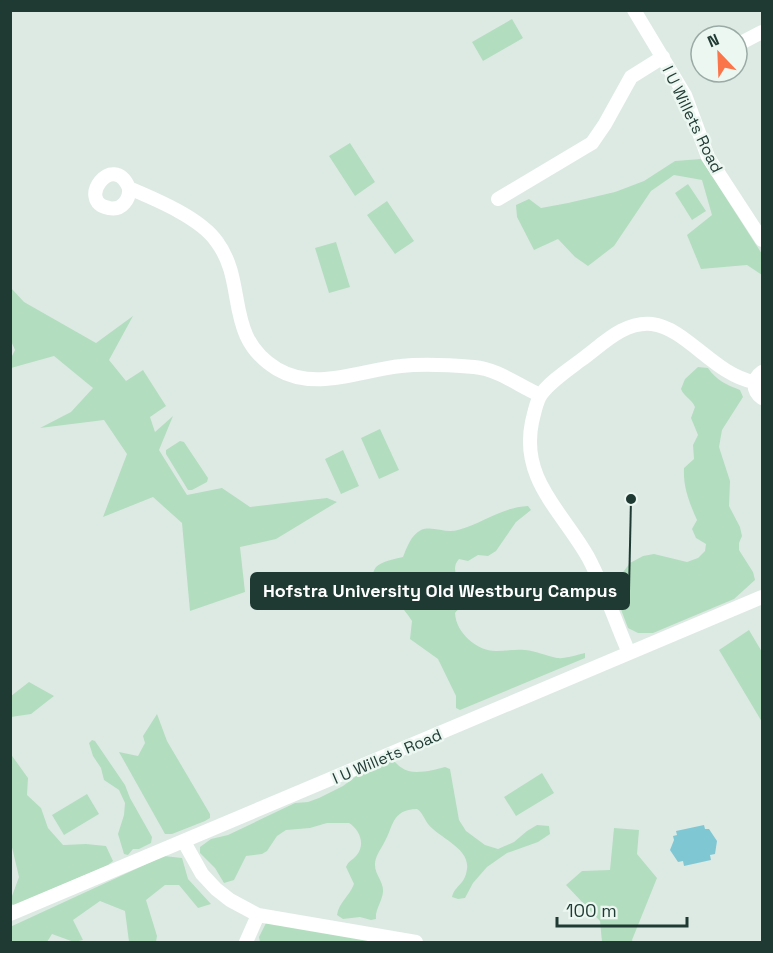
<svg xmlns="http://www.w3.org/2000/svg" width="773" height="953" font-family="'Space Grotesk',sans-serif">
	<style>
		.green { fill: #b3ddbf }
		.water { fill: #80c7d4 }
		.lines { fill: none; stroke-linecap: round; stroke-linejoin: round }
		.minor { stroke: #fff; stroke-width: 14 }
		.labels { text-anchor: middle; stroke-width: 5; stroke-linejoin: round; paint-order: stroke }
		.street-label { font-size: 16px; fill: #1e3a32; stroke: #edf7f2 }
		.leader { fill: none; stroke: #1e3a32; stroke-width: 2 }
		.callout-dot { fill: #1e3a32; stroke: #edf7f2; stroke-width: 2 }
		.callout { fill: #1e3a32; stroke: #1e3a32; stroke-width: 2 }
		.callout-label { font-size: 18px; text-anchor: middle; font-weight: bold; fill: #fff }
	</style>
	<rect width="100%" height="100%" fill="#ddeae4"/>
	<path class="green" d="M512 19 523 38 483 61 472 42Z
		M350 143 375 182 355 196 329 156Z
		M701 159 762 254V275L747 265 701 269 687 235 712 215 702 180 674 175 651 191 614 246 588 266 575 257 558 239 534 250 517 217 516 205 529 199 541 208 568 203 615 192 644 181 675 161Z
		M688 184 706 211 692 220 675 193Z
		M387 201 414 241 395 254 367 215Z
		M336 242 350 287 329 293 315 248Z
		M11 288 24 302 96 343 133 316 109 360 126 381 143 370 166 406 150 417 155 432 173 416 159 450 187 495 222 488 250 507 327 498 337 502 276 539 240 547 245 592 190 611 182 523 153 497 103 517 127 454 104 420 40 428 71 412 93 388 54 356 11 368V358L15 350 11 341Z
		M698 367 708 368C716 380 727 385 740 390L743 397 722 430 719 447 730 481 729 506 740 527 742 536 739 543V550L753 572 755 580 734 599 653 633H638L628 628 614 591V584L630 563 643 556 654 554 687 562 698 558 705 551 706 544 696 538 692 529 697 520C689 502 683 487 684 468L694 459 693 445 698 435 691 418 695 407C692 399 684 397 681 389L685 379Z
		M380 429 399 470 379 479 361 438Z
		M180 441 184 442 208 478 207 482 192 490H188L166 454V450Z
		M343 450 359 486 341 494 325 459Z
		M528 506 531 510 516 522 496 551 488 556 478 555 468 561 459 559C447 572 466 586 464 601 463 606 458 609 455 613 456 633 477 651 496 651 506 651 515 649 525 650 537 651 546 656 557 658 565 659 576 655 585 653V658L460 710 456 708V696L438 659 410 639 412 621C407 613 400 605 394 598 387 592 366 579 376 567 382 561 395 559 403 557 407 547 411 535 421 530 432 525 446 534 458 530 484 523 499 508 528 506Z
		M749 630 762 652V722L719 650Z
		M29 682 54 696 31 714 11 717V696Z
		M157 714 167 741 210 814V818L205 821 172 834H165L119 752 138 756 145 743 143 736Z
		M92 740 95 741 125 785 130 798 152 837 151 843 139 849H133L128 855 124 854 118 834 124 815 125 803 119 790 104 780 101 768 93 756 89 743Z
		M10 753 28 778 27 795 41 808 48 828 63 845 86 844 106 846 113 861 108 865 15 905 11 904 12 896 19 877 11 843Z
		M391 759C396 762 397 765 402 768 412 776 434 770 445 767L450 769 459 820 466 831 485 845 498 849 514 842 527 831 537 825 549 826 550 834 538 842 507 853 487 867 473 883 465 898 458 899 452 897C455 885 465 885 467 869 470 848 439 838 428 824 424 819 423 813 417 809 391 810 394 826 384 843 380 851 375 856 375 865 375 875 384 882 383 892 382 902 375 909 376 919L371 920 360 917 343 919 337 915C339 902 349 897 354 884L346 867C349 860 352 861 356 856 366 845 360 830 349 823H327L310 828 286 830 277 836 267 851 262 854 246 856 234 880 224 883 215 868 200 853V847L211 839 228 835 295 803 308 802 319 798 343 786 363 771Z
		M542 773 554 793 516 816 504 797Z
		M87 794 99 814 64 835 52 815Z
		M614 828 639 830 637 854 657 878 632 940 633 942H602L600 921 566 885 582 871 610 870Z
		M164 856 182 858 188 879 211 904 198 908 179 885H165L146 900 157 936 156 942H129L125 911 100 901 73 920 83 940 74 942 52 934 47 942H11L10 927Z
		M266 923 387 942H260L259 937Z"/>
	<path class="water" d="M704 825 705 829H709L717 841 715 854 710 855 711 860 684 866 683 861 678 862 670 850 674 840 673 836 677 835 676 831Z"/>
	<g class="lines">
		<path class="minor" d="M634 10 685 95 708 157 762 240
			M737 45 762 32
			M129 188C130 199 122 211 109 208 75 202 113 150 129 188 155 199 201 218 217 242 248 284 223 336 277 369 316 392 361 370 401 366 425 363 451 365 474 367 498 369 519 386 540 395
			M498 199 592 143 605 124 631 77 663 57
			M762 372C752 379 752 391 762 398
			M629 653C615 621 604 587 588 557 562 511 520 479 532 422 534 414 536 403 540 396 548 383 569 369 581 360 603 344 624 321 652 324 686 328 715 375 754 382
			M184 842 202 874 216 889 230 900 258 915 416 942
			M10 914 762 597
			M246 942 258 915"/>
	</g>
	<g class="labels">
		<g class="street-label">
			<text transform="translate(693 119) rotate(64)" y="6">I U Willets Road</text>
			<text transform="translate(387 756) rotate(-23)" y="6">I U Willets Road</text>
		</g>
	</g>
	<path class="leader" d="M631 499L629 591"/>
	<circle class="callout-dot" cx="631" cy="499" r="6"/>
	<rect class="callout" x="251" y="573" width="378" height="36" rx="6"/>
	<g class="callout-label">
		<text x="440" y="597">Hofstra University Old Westbury Campus</text>
	</g>
	<rect width="773" height="953" fill="none" stroke="#1e3a32" stroke-width="24"/>
	<g transform="translate(719 54) rotate(337)"><circle r="28" fill="#edf7f2" stroke="#9aaba5" stroke-width="1.5"/>
	<path d="M0-4.5L10 22L0 15L-10 22Z" fill="#fb754a"/>
	<text y="-9" font-size="16" font-weight="bold" text-anchor="middle" fill="#1e3a32">N</text>
	</g>
	<path d="M557 917v9h130v-9" fill="none" stroke="#1e3a32" stroke-width="3"/>
	<text x="566" y="917" font-size="18" fill="#1e3a32" stroke="#edf7f2" stroke-width="4.5" paint-order="stroke">100 m</text>
</svg>
